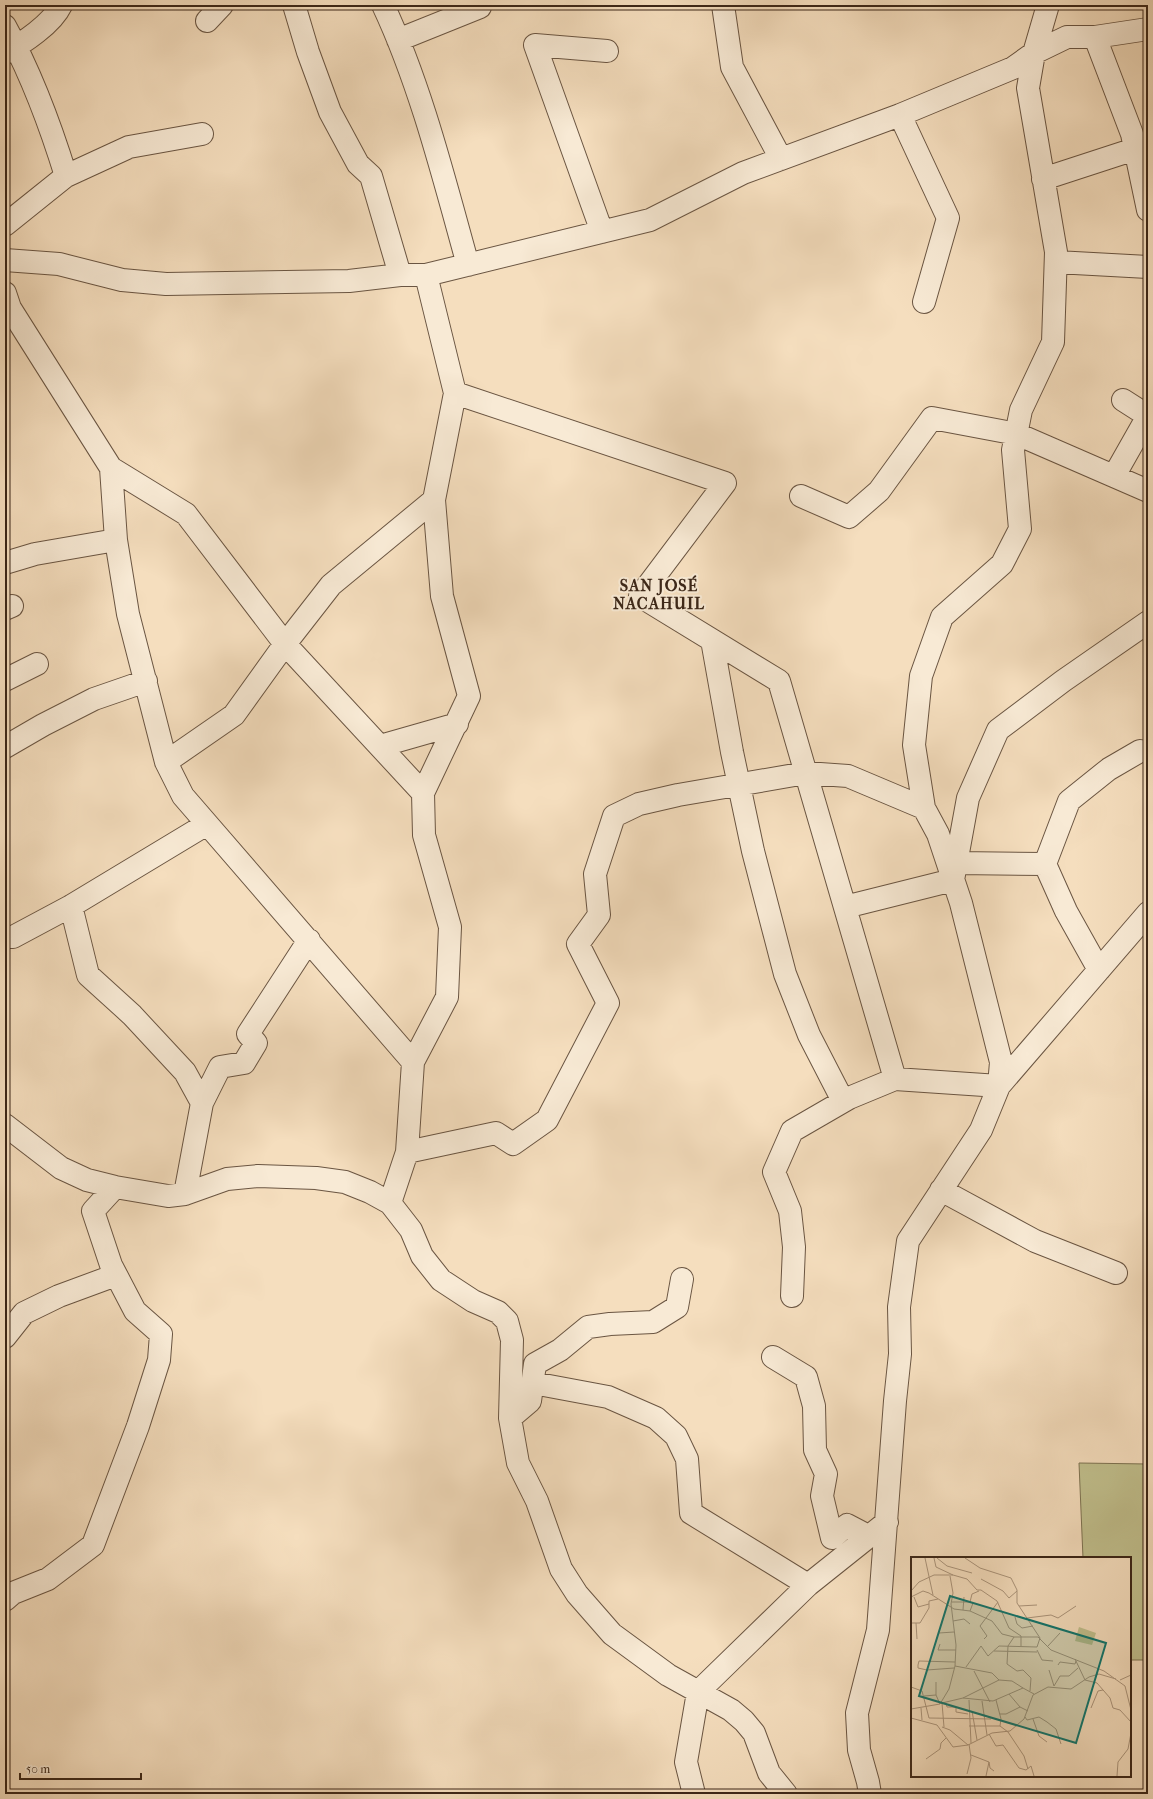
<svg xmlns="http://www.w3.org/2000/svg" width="1153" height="1799" font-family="'IM FELL French Canon',serif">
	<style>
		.green { fill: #c1c08e; stroke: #7e7453 }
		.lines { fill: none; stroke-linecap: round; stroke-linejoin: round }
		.minor-casing { stroke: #6a5542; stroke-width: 24 }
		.minor { stroke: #f8ead5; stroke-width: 22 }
		.labels { text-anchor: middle; stroke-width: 4; stroke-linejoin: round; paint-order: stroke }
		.district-label { font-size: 16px; font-weight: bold; letter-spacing: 1px; fill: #3c2718; stroke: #f8ead5 }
		.inset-road { fill: none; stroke: #ab957c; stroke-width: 1 }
		.view { fill: #0f766e; fill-opacity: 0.15; stroke: #0f766e; stroke-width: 2 }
		.inset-edge { fill: none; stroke: #3c2718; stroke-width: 2 }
	</style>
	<rect width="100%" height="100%" fill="#f5debe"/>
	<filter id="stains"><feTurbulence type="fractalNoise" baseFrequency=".005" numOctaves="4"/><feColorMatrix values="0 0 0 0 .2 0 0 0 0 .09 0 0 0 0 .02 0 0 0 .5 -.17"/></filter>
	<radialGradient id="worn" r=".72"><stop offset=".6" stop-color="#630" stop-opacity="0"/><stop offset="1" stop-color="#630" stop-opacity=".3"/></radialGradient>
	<path class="green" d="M1079 1463 1148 1464V1660H1130V1558H1083Z"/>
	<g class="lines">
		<defs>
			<path id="minor" d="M294 5 308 52 330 112 358 164 371 176 400 275
				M383 5C421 86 444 179 468 265
				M723 5 732 67 781 159
				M207 21 222 5
				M5 26C31 73 50 124 66 176
				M1095 37 1132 134 1148 210
				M398 40 480 7
				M5 53C23 43 52 24 61 5
				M900 115 948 218 924 302
				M1043 179 1135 149H1148
				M5 225 66 176 129 147 202 134
				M602 232 535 45 607 51
				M5 260 59 264 122 280 166 284 349 281 400 275H426L650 220 743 173 900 115 1013 68 1034 53 1067 37H1095L1148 29
				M1056 262 1148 267
				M5 293 10 308 111 468 116 540 128 614 166 762 183 796 413 1062 407 1152 390 1203
				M455 393 725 483 640 596 779 681 895 1079 999 1086 1148 913
				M1123 400 1148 416
				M111 468 186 514 285 644 423 793
				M1114 476 1148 416
				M801 496 849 517 879 491 932 418 1017 434 1148 491
				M5 563 35 554 116 540
				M5 609 12 606
				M712 640 732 752 753 851 785 974 809 1035 843 1101
				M5 680 37 664
				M380 746 457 724
				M5 747 43 725 94 699 146 681
				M166 762 234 715 285 644 331 585 434 500
				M956 863 1045 864
				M71 906 88 975 132 1015 185 1072 202 1103 185 1194
				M845 907 953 880 968 798 998 730 1063 681 1148 622
				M5 937H13L71 906 207 824
				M1099 970 1066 911 1045 864 1069 801 1109 769 1140 751
				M413 1062 447 997 450 927 424 835 423 793 469 696 442 596 434 500 455 393 426 275
				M202 1103 220 1067 244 1063 256 1043 248 1034 309 940
				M5 1125 61 1168 87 1180 115 1187 168 1196 185 1194 227 1179 258 1176 316 1178 345 1182 370 1192 390 1203 411 1230 422 1256 441 1280 473 1301 498 1312 507 1321 512 1340 510 1418 518 1463 537 1501 561 1569 577 1594 612 1634 668 1675 731 1710 744 1721 754 1733 769 1773 786 1794
				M407 1152 496 1133 513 1144 547 1120 608 1003 578 944 599 915 595 874 614 816 639 804 678 795 806 773 848 776 924 808
				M941 1190 1035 1241 1116 1273
				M792 1296 794 1247 790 1211 774 1172 792 1131 849 1098 895 1079
				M5 1337 24 1313 59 1296 116 1275
				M773 1357 806 1377 814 1406 815 1450 826 1474 822 1496 832 1538 847 1525 868 1536
				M533 1383 608 1397 656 1418 676 1436 687 1459 691 1513 808 1585
				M510 1418 530 1401 535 1364 560 1350 588 1327 610 1324 653 1322 677 1307 682 1279
				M5 1600 13 1593 48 1579 93 1545 138 1426 159 1360 161 1334 135 1311 111 1265 93 1211 115 1187
				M694 1794 686 1762 698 1692 808 1585 887 1522
				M870 1794 868 1782 859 1750 857 1713 878 1630 895 1401 900 1354 899 1307 908 1241 981 1130 999 1086 1001 1062 961 903 938 834 924 808 914 745 921 676 942 617 1002 564 1020 529 1013 450 1021 410 1053 342 1056 252 1028 88 1034 53 1048 5"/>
		</defs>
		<use href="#minor" class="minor-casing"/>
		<use href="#minor" class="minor"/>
	</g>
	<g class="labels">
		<g class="district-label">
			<text x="659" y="591">SAN JOSÉ<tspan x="659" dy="18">NACAHUIL</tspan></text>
		</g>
	</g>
	<g transform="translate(911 1557)">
		<rect width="220" height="220" fill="#f5debe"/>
		<path d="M168 70 185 76 181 88 164 84Z" fill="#c1c08e"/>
		<path class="inset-road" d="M14 1 22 38M23 1 25 10 42 18M26 1 36 9 61 16M54 1 69 11 100 21 106 33V46L129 81 126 90 88 89 77 99 70 89 55 110M70 22 92 34 98 41 106 34M0 34 8 25 23 18H42L56 22 66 33H70L86 44 98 71 110 79V89M0 40 12 34 18 36 43 52 59 54 81 64 91 77 103 80H127L140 93 193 114 214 129 220 153M3 40 7 50 18 47M41 45H59M108 49 126 48M52 53 53 40M59 54 62 46 59 45 61 37 68 34M104 60 106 67 111 71 122 69M116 61 140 58 147 61 165 49M42 64 53 62 59 67M0 66H9L18 51V44L27 42M5 66 6 82M28 76 43 75M103 80 97 89 96 107 106 114 112 113 120 121 119 134M73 82 76 79 69 69 87 45M29 87 27 93H45M137 89 149 76M126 93 131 103 142 104M83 94 126 95M164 102 174 123 186 126 199 141 202 151 209 153 220 165M147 108 149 105 164 107 165 104M44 109 81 116 88 123 101 124 112 131M43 111 16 113 7 111V108L8 104 44 105M138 113 143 129M63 114 79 145M209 123 220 118M25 125V138L29 147M143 129 149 119H158L167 111M0 130 11 134 18 161M98 137 109 150M13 139 25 138M52 141 88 123M58 143 60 186M85 143 90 162 89 169M71 144 76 178M35 146 36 150H45V155L57 157M10 151 11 163M180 151 187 134 192 133M0 152 29 147 38 132 44 109 45 88 40 47 42 36 39 19M61 154 66 183M89 157H95L109 150 117 154M114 160 116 163 128 160 136 165 145 172 150 187M0 161 26 168 42 190 57 188 81 176 99 174 113 162 122 138 137 130 160 132 178 120 188 117 205 122M18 161 80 162M122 162 128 179 136 185M58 169H89L97 175 113 199 117 212M31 170 39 173 57 188M33 170 31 146 52 141 82 144 112 131 123 137M78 177 85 189 92 188 108 211 115 213 120 209 123 219M60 198 78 205 79 211 83 214M15 202 29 192 30 186 35 181M56 217 60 201 58 187M75 219 78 205M206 219 207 205 217 192 220 176"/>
		<path class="view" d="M39 39 195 86 165 186 8 139Z"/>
		<rect width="220" height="220" class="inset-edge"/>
	</g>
	<rect width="1153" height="1799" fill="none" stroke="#f5debe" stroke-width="20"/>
	<rect x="6" y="6" width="1141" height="1787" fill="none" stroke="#3c2718" stroke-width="2"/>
	<rect x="10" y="10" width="1133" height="1779" fill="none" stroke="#3c2718"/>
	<path d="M20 1773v6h121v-6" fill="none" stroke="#3c2718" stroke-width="2"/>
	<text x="26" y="1773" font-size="12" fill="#3c2718" stroke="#f8ead5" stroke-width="3" paint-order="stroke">50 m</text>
	<rect width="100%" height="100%" filter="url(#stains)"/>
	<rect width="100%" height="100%" fill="url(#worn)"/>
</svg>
